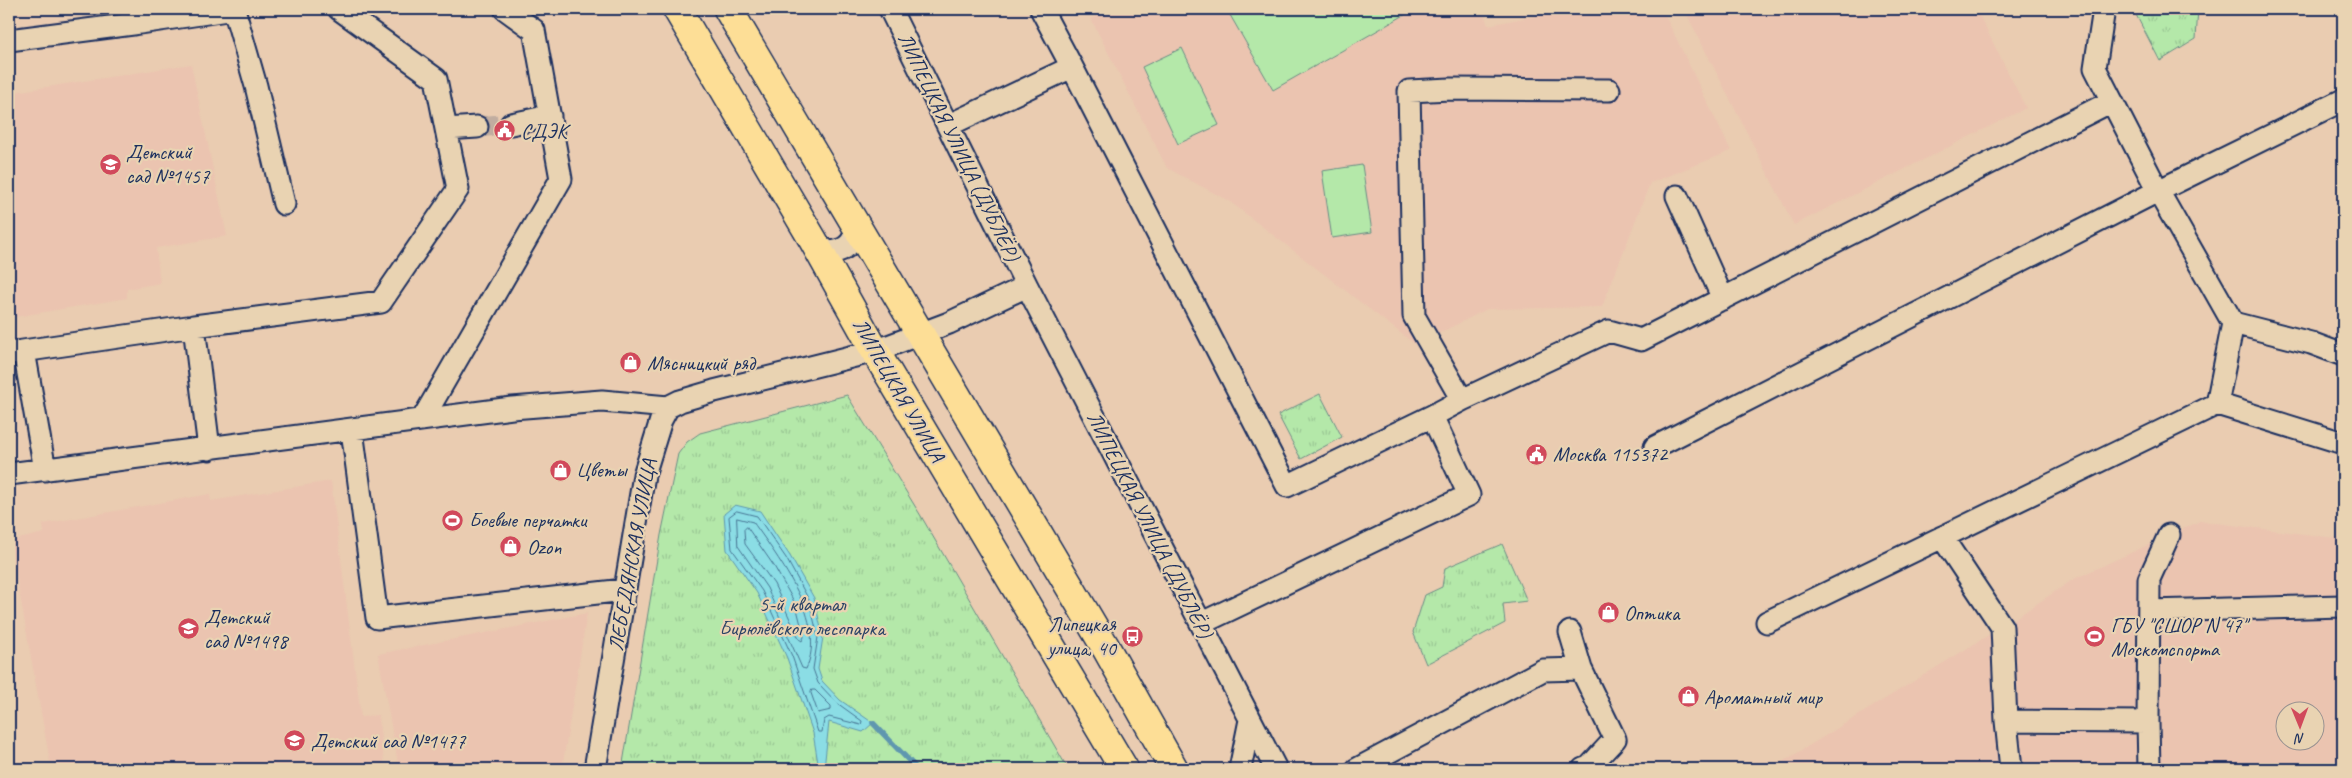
<svg xmlns="http://www.w3.org/2000/svg" width="2352" height="778" font-family="Caveat,sans-serif">
	<style>
		.built { fill: #ebc4b0; fill-rule: evenodd }
		.park { fill: url(#park-tufts); stroke: #688c84 }
		.pitch { fill: #b4e8a9; stroke: #688c84 }
		.water { fill: #8bdde5; stroke: #5e97af }
		.lines { fill: none; stroke-linecap: round; stroke-linejoin: round }
		.shore { stroke: #487594; stroke-width: 1 }
		.stream { stroke: #5e97af; stroke-width: 5.5 }
		.minor-tunnel { stroke: #c1ada0; stroke-width: 21; stroke-dasharray: 21 11; stroke-linecap: butt }
		.minor-casing { stroke: #1b2f5e; stroke-width: 25 }
		.major-casing { stroke: #1b2f5e; stroke-width: 31 }
		.minor { stroke: #e9d3b2; stroke-width: 21 }
		.major { stroke: #fdde96; stroke-width: 28 }
		.labels { text-anchor: middle; stroke-width: 4.5; stroke-linejoin: round; paint-order: stroke }
		.poi-label { font-size: 21px; fill: #1b2f5e; stroke: #e9d3b2; text-anchor: start }
		.street-label { font-size: 21px; fill: #1b2f5e; stroke: #e9d3b2 }
		.park-label { font-size: 21px; fill: #2a4266; stroke: #e9d3b2 }
	</style>
	<defs>
		<pattern id="park-tufts" width="24" height="20" patternUnits="userSpaceOnUse" patternTransform="scale(1.25)"><rect width="24" height="20" fill="#b4e8a9"/><path d="M3 7l-1-3M5 7V3M7 7l1-3M15 17l-1-3M17 17v-4M19 17l1-3" fill="none" stroke="#9ac794"/></pattern>
	</defs>
	<rect width="100%" height="100%" fill="#eaccb1"/>
	<filter id="ink" filterUnits="userSpaceOnUse"><feTurbulence type="fractalNoise" baseFrequency=".02" numOctaves="2"/><feDisplacementMap in="SourceGraphic" scale="10" xChannelSelector="R" yChannelSelector="G"/><feConvolveMatrix kernelMatrix="1 2 1 2 8 2 1 2 1" color-interpolation-filters="sRGB"/></filter>
	<g filter="url(#ink)">
		<path class="built" d="M1110 9H1482L1488 25 1571 9H1662L1731 151 1650 183 1602 307 1487 309 1416 345 1229 201 1167 168 1091 19Z
			M1684 9H1976L2026 108 1794 225Z
			M191 64 227 236 156 248 160 283 127 289V298L9 318V93Z
			M331 481 361 717 378 715 385 769H57V764L50 762 10 541 44 533 43 524 210 494 211 501Z
			M2200 521 2343 539V769H1771L2002 627 2074 579ZM2284 710H2314V740H2284Z
			M587 613 562 769H399L378 654Z"/>
		<path class="park" d="M2133 9H2198L2196 39 2160 61Z
			M1320 394 1342 437 1301 459 1278 415Z
			M847 395 921 516 1068 769H622L661 535 678 454 687 442 700 433Z
			M1502 544 1527 601 1503 604 1505 623 1426 664 1413 632 1425 595 1442 587 1445 568Z"/>
		<path class="pitch" d="M1240 9H1415L1273 90 1230 15Z
			M1182 48 1219 125 1178 144 1142 67Z
			M1362 165 1372 232 1332 238 1322 171Z"/>
		<path class="water" d="M735 505 760 511 790 556 814 598 823 637 818 669 822 681 840 700 873 723 863 732 829 722 824 769H819L813 733 787 658 757 593 727 550 724 514Z"/>
		<g class="lines">
			<path class="shore" d="M737 511 757 516 786 558 809 600 818 637 813 669 818 683 837 703 862 721 861 725 829 717 824 720 822 732H818L792 656 762 591 732 549 729 517Z
				M737 518 753 522C779 559 828 622 806 669L802 668 767 588 738 546Z
				M747 527 774 566 796 605 804 637 802 641 799 639 774 584 745 544 744 530Z
				M812 690H815L831 706V710L818 713 811 693Z"/>
			<path class="stream" d="M873 723 917 769"/>
			<path class="minor-tunnel" d="M477 127 511 124"/>
			<defs>
				<path id="minor" d="M234 9 256 86 284 204
					M890 9 1027 286 1276 769
					M2104 9 2095 68 2158 191 2233 323 2311 343 2343 355
					M133 24 234 9
					M9 40 133 24 131 9
					M1072 67 1287 486 1432 416 1469 495 1202 623
					M511 124 550 116
					M949 125 1072 67 1041 9
					M446 129 477 127
					M1677 196 1723 299
					M813 240 828 252C848 252 860 238 853 218
					M24 351 45 470
					M9 353 194 326
					M1462 400 1414 316 1409 91 1450 89 1609 90
					M2217 404 2343 443
					M1432 416 1462 400 1609 331 1641 340 2112 101
					M422 420 561 179 534 30 505 9
					M352 430 377 618 624 590
					M1655 447 2158 191 2343 100
					M209 449 194 326 381 302 458 189 436 79 339 9
					M9 474 512 408 602 401 668 407
					M1942 537 2002 627 2006 721 2011 769
					M2149 611 2343 606
					M1767 622 2217 404 2233 323
					M1570 632 1581 669
					M2006 721 2148 722 2149 579 2169 535
					M2148 722 2149 769
					M595 769 644 475 661 420 668 407 680 401 714 391 875 351 949 323 1027 286
					M1240 769 1250 720
					M1357 769 1543 670 1581 669 1615 739 1589 767 1583 769"/>
				<path id="major" d="M677 9 813 240 875 351 1124 769
					M728 9 1106 648 1174 769"/>
			</defs>
			<use href="#minor" class="minor-casing"/>
			<use href="#major" class="major-casing"/>
			<use href="#minor" class="minor"/>
			<use href="#major" class="major"/>
		</g>
	</g>
	<defs>
		<symbol id="civic-disc" viewBox="-11 -11 22 22"><circle r="9.5" fill="#d1495b" stroke="#e9d3b2"/><path d="M-.6-6.5H3V-4.5H.6V-3L4-1V1h2V6H-6V1h2V-1L-.6-3ZM-1.2 2.5V6h2.4V2.5Z" fill="#fff"/></symbol>
		<symbol id="school-disc" viewBox="-11 -11 22 22"><circle r="9.5" fill="#d1495b" stroke="#e9d3b2"/><path d="M0-5L7-2L0 1L-7-2ZM-4 1L0 2.5L4 1V4Q0 6-4 4Z" fill="#fff"/></symbol>
		<symbol id="shop-disc" viewBox="-11 -11 22 22"><circle r="9.5" fill="#d1495b" stroke="#e9d3b2"/><path d="M-5-2.5h2.3a2.7 3.5 0 0 1 5.4 0H5L5.5 6h-11ZM-1.5-2.5h3a1.5 2.3 0 0 0-3 0Z" fill="#fff"/></symbol>
		<symbol id="stadium-disc" viewBox="-11 -11 22 22"><circle r="9.5" fill="#d1495b" stroke="#e9d3b2"/><path d="M0-5a6.5 5 0 1 0 0 10a6.5 5 0 1 0 0-10ZM-3.5-1.8h7v3.6h-7Z" fill="#fff"/></symbol>
		<symbol id="bus-disc" viewBox="-11 -11 22 22"><circle r="9.5" fill="#d1495b" stroke="#e9d3b2"/><path d="M-5-6H5V4H4V6H2V4H-2V6H-4V4H-5ZM-3.5-4V0h7V-4ZM-3.5 1.2v1.5H-2V1.2ZM2 1.2v1.5H3.5V1.2Z" fill="#fff"/></symbol>
	</defs>
	<g fill-rule="evenodd">
		<use href="#civic-disc" x="492" y="118" width="25" height="25"/>
		<use href="#school-disc" x="98" y="152" width="25" height="25"/>
		<use href="#shop-disc" x="618" y="350" width="25" height="25"/>
		<use href="#civic-disc" x="1524" y="442" width="25" height="25"/>
		<use href="#shop-disc" x="548" y="458" width="25" height="25"/>
		<use href="#stadium-disc" x="440" y="508" width="25" height="25"/>
		<use href="#shop-disc" x="498" y="534" width="25" height="25"/>
		<use href="#shop-disc" x="1596" y="600" width="25" height="25"/>
		<use href="#school-disc" x="176" y="616" width="25" height="25"/>
		<use href="#bus-disc" x="1120" y="624" width="25" height="25"/>
		<use href="#stadium-disc" x="2082" y="624" width="25" height="25"/>
		<use href="#shop-disc" x="1676" y="684" width="25" height="25"/>
		<use href="#school-disc" x="282" y="728" width="25" height="25"/>
	</g>
	<g class="labels">
		<g class="poi-label">
			<text x="521" y="138">СДЭК</text>
			<text x="126" y="159">Детский<tspan x="126" dy="24">сад №1457</tspan></text>
			<text x="647" y="370">Мясницкий ряд</text>
			<text x="1553" y="461">Москва 115372</text>
			<text x="576" y="477">Цветы</text>
			<text x="469" y="527">Боевые перчатки</text>
			<text x="527" y="554">Ozon</text>
			<text x="1624" y="620">Оптика</text>
			<text x="204" y="624">Детский<tspan x="204" dy="24">сад №1498</tspan></text>
			<text x="1116" y="631" text-anchor="end">Липецкая<tspan x="1116" dy="24">улица, 40</tspan></text>
			<text x="2111" y="632">ГБУ "СШОР N 47"<tspan x="2111" dy="24">Москомспорта</tspan></text>
			<text x="1704" y="704">Ароматный мир</text>
			<text x="311" y="748">Детский сад №1477</text>
		</g>
		<g class="street-label">
			<text transform="translate(959 147) rotate(64)" y="7">ЛИПЕЦКАЯ УЛИЦА (ДУБЛЁР)</text>
			<text transform="translate(899 390) rotate(60)" y="7">ЛИПЕЦКАЯ УЛИЦА</text>
			<text transform="translate(1150 525) rotate(63)" y="7">ЛИПЕЦКАЯ УЛИЦА (ДУБЛЁР)</text>
			<text transform="translate(632 555) rotate(-80)" y="7">ЛЕБЕДЯНСКАЯ УЛИЦА</text>
		</g>
		<g class="park-label">
			<text x="802" y="611">5-й квартал<tspan x="802" dy="24">Бирюлёвского лесопарка</tspan></text>
		</g>
	</g>
	<rect width="2352" height="778" fill="none" stroke="#e9d3b2" stroke-width="30"/>
	<rect x="15" y="15" width="2322" height="748" fill="none" stroke="#1b2f5e" stroke-width="2" filter="url(#ink)"/>
	<g transform="translate(2300 726) rotate(179)"><circle r="24" fill="#e9d3b2" stroke="#979190"/>
	<path d="M0-4L9 19L0 12L-9 19Z" fill="#d1495b"/>
	<text y="-8" font-size="14" font-weight="bold" text-anchor="middle" fill="#1b2f5e">N</text>
	</g>
</svg>
